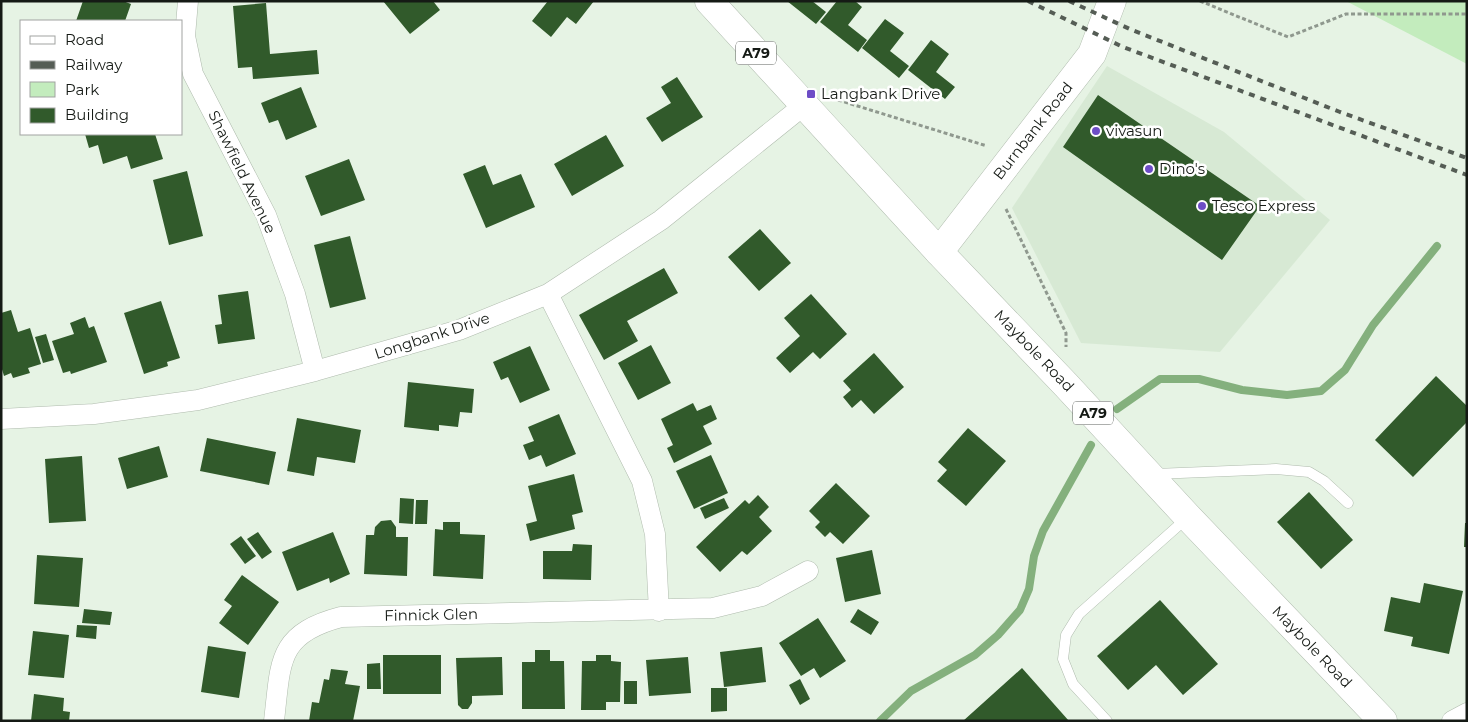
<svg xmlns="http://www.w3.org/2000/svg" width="1468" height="722" font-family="Montserrat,sans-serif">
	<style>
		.built { fill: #d7e9d4 }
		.green { fill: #c3ecbd }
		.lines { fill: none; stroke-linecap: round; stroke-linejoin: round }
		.stream { stroke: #84b07d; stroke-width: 8 }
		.building { fill: #315a2b }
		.lane-casing { stroke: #afbbad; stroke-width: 11 }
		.street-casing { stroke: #afbbad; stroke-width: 21 }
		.secondary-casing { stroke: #afbbad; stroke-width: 29 }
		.primary-casing { stroke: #afbbad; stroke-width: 29 }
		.path { stroke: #8f988e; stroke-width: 3; stroke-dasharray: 4 2.5; stroke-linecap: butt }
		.lane { stroke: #fff; stroke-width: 10 }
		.street { stroke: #fff; stroke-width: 20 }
		.secondary { stroke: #fff; stroke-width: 28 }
		.primary { stroke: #fff; stroke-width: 28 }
		.rail { stroke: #555d55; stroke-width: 4; stroke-dasharray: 6 6; stroke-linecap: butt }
		.poi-dot { fill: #6d4dc6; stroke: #fff; stroke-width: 2 }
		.labels { text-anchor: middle; stroke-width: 5; stroke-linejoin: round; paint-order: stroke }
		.shield { fill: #fff; stroke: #5b5f5b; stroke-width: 1 }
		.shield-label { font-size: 14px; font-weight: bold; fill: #151a15 }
		.poi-label { font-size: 15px; fill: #151a15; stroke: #fff; text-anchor: start }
		.street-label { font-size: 15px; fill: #151a15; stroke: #fff }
	</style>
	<rect width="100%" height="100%" fill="#e6f3e4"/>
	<path class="built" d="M1107 66 1224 132 1330 220 1220 352 1081 343 1012 208Z"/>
	<path class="green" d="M1346 1H1467V64Z"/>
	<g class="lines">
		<path class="stream" d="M1117 409 1160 379H1199L1242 390 1287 395 1321 391 1345 370 1373 325 1437 246
			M880 721 911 691 975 655 998 635 1020 610 1029 589 1034 556 1043 531 1091 445"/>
	</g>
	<path class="building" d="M83 1H123L131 4 125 21H76Z
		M383 1H433L440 10 410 34Z
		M548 1H594L576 24 567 17 551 37 532 21Z
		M787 1H812L826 12 816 24Z
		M837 1H855L862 7 848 25 867 40 858 52 820 22Z
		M266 3 270 54 317 50 319 74 253 79 252 67 238 68 233 6Z
		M885 19 904 33 890 51 909 66 899 78 862 48Z
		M931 40 949 54 936 72 955 87 945 99 908 70Z
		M677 77 703 117 662 142 646 118 671 103 661 87Z
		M301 87 317 127 286 140 278 120 269 123 261 103Z
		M1098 95 1260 206 1222 260 1063 147Z
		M85 134H155L163 159 131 169 127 156 103 164 98 145 89 148Z
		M606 135 624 166 572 196 554 164Z
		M349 159 365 200 321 216 305 176Z
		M485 165 493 185 521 174 535 207 486 228 463 174Z
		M187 171 203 236 169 245 153 180Z
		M760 229 791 263 759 291 728 257Z
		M350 236 366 299 330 308 314 245Z
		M664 268 678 293 627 321 638 341 604 360 579 315Z
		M248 291 255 339 218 344 215 325 222 324 218 295Z
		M811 294 847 334 820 359 813 352 790 373 776 358 800 336 784 318Z
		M161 301 180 358 167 362 168 366 144 374 124 313Z
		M11 310 18 332 30 328 41 364 28 368 30 373 13 378 11 373 4 376 1 366V313Z
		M85 317 89 328 94 326 107 362 71 374 70 371 63 373 52 341 74 334 70 323Z
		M46 334 54 360 43 363 35 337Z
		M651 345 671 383 638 400 618 363Z
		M530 346 550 390 520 403 508 377 501 380 493 362Z
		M874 353 904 387 874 414 861 400 852 408 843 397 851 390 843 381Z
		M1436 376 1467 406V422L1413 477 1375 440Z
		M408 382 474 389 472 413 460 412 458 427 439 425V431L404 427Z
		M693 403 697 411 711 405 717 419 703 426 712 444 674 463 667 448 673 445 661 419Z
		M559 414 576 454 546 467 541 455 529 460 523 445 534 441 528 427Z
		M297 418 361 430 355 463 317 457 314 476 287 471Z
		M968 428 1006 461 966 506 937 481 947 470 938 462Z
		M207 438 276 452 269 485 200 471Z
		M159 446 168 477 127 489 118 458Z
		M711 455 728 493 694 509 676 471Z
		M82 456 86 521 49 523 45 459Z
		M574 474 583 512 572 515 575 529 530 541 526 524 537 521 528 486Z
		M836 483 870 516 843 544 830 532 825 537 815 527 820 522 809 511Z
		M1309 492 1353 540 1321 569 1277 522Z
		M758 495 769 507 759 517 772 531 747 555 742 551 720 572 696 547 745 500 749 504Z
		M400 498 414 499 413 524 399 523Z
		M724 498 729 508 705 519 700 508Z
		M416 500H428L427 524H415Z
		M391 520 396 527V537H408L407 576 364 574 366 535H374L375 527 381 521Z
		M443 522H460V534L485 535 483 579 433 576 435 529 443 530Z
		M1465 523H1467V547H1464Z
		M258 532 272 552 262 559 247 539Z
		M333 532 350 574 330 583 329 578 297 591 282 552Z
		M241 536 256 556 245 564 230 544Z
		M573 544 592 545 591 580 543 579V551H572Z
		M872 550 881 594 845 602 836 558Z
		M37 555 83 558 79 607 34 604Z
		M242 575 279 602 248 645 219 623 232 606 224 600Z
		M1424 583 1463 591 1449 654 1411 646 1413 637 1384 631 1391 597 1420 603Z
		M1160 600 1218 664 1183 695 1156 665 1128 690 1097 656Z
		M84 609 112 612 110 625 82 623Z
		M858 609 879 622 871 635 850 622Z
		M818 618 846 661 820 678 814 668 801 676 779 643Z
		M77 625 97 626 96 639 76 637Z
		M33 631 69 635 64 678 28 675Z
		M208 646 246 652 239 698 201 692Z
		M762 647 766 682 724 687 720 652Z
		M535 650H550V661H564L565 709H522V662H535Z
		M383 655H441V694H383Z
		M596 655H611V661L621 662 620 702H606V710H581L582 661H596Z
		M502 657 503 695 472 696V703L468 709H462L458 705 456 658Z
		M688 657 691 693 649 696 646 660Z
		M380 663 381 689H367V664Z
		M1022 668 1069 721H963Z
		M331 669 348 671 345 684 360 686 353 721H309L312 702 319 703 324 679 329 680Z
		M800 679 810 699 800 705 789 685Z
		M624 681H637V704H624Z
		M711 688H727V711L711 712Z
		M34 694 64 698 63 711 70 712 69 721H31Z"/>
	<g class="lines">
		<defs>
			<path id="lane" d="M1155 474 1276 469 1309 472 1324 481 1348 503
				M1107 721 1073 684 1063 659 1066 635 1079 614 1187 518"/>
			<path id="street" d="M188 1 185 36 193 74 266 215 295 294 315 371
				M548 294 642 481 655 534 659 611
				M1 419 94 414 198 400 315 371 459 330 548 294 661 220 803 106
				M274 721C281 663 276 634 341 617L713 608 762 596 808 571
				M1452 721 1467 713"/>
			<path id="secondary" d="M939 252 1092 54 1112 1"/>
			<path id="primary" d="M709 1 939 252 1066 385 1188 517 1383 721"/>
		</defs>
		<use href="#lane" class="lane-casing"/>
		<use href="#street" class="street-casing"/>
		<use href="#secondary" class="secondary-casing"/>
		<use href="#primary" class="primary-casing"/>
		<path class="path" d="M1200 1 1288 37 1346 14H1467
			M838 100 987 146
			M1006 209 1066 333V347"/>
		<use href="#lane" class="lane"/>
		<use href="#street" class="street"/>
		<use href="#secondary" class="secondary"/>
		<use href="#primary" class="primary"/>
		<path class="rail" d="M1028 1 1123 47 1467 175
			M1069 1 1132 30 1340 112 1467 158"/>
	</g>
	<g class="poi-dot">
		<rect x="806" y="89" width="10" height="10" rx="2.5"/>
		<circle cx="1096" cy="131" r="5"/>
		<circle cx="1149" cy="169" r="5"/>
		<circle cx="1202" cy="206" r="5"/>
	</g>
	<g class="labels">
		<g class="shield">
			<rect x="736" y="41.5" width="40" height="23" rx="4"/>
			<rect x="1073" y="401.5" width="40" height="23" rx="4"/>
		</g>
		<g class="shield-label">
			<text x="756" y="58">A79</text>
			<text x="1093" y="418">A79</text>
		</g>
		<g class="poi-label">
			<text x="821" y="99">Langbank Drive</text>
			<text x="1106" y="136">vivasun</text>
			<text x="1159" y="174">Dino's</text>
			<text x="1212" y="211">Tesco Express</text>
		</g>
		<g class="street-label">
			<text transform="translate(1033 131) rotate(-52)" y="5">Burnbank Road</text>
			<text transform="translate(242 172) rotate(64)" y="5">Shawfield Avenue</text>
			<text transform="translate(432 336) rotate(-18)" y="5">Longbank Drive</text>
			<text transform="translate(1034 351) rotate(46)" y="5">Maybole Road</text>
			<text transform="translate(431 615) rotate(-1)" y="5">Finnick Glen</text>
			<text transform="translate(1312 647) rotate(46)" y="5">Maybole Road</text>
		</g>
	</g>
	<rect width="1468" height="722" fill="none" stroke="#151a15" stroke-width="5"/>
	<rect x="20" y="20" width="162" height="115" fill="#ffffff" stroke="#a1a3a1"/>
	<rect x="30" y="36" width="25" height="8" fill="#ffffff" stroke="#a1a3a1"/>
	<text x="65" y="45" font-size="15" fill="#151a15">Road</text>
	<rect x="30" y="61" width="25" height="8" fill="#555d55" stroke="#a1a3a1"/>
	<text x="65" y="70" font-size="15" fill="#151a15">Railway</text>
	<rect x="30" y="82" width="25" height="15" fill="#c3ecbd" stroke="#a1a3a1"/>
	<text x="65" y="95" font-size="15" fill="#151a15">Park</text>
	<rect x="30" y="108" width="25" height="15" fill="#315a2b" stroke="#a1a3a1"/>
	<text x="65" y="120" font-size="15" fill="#151a15">Building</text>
</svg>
